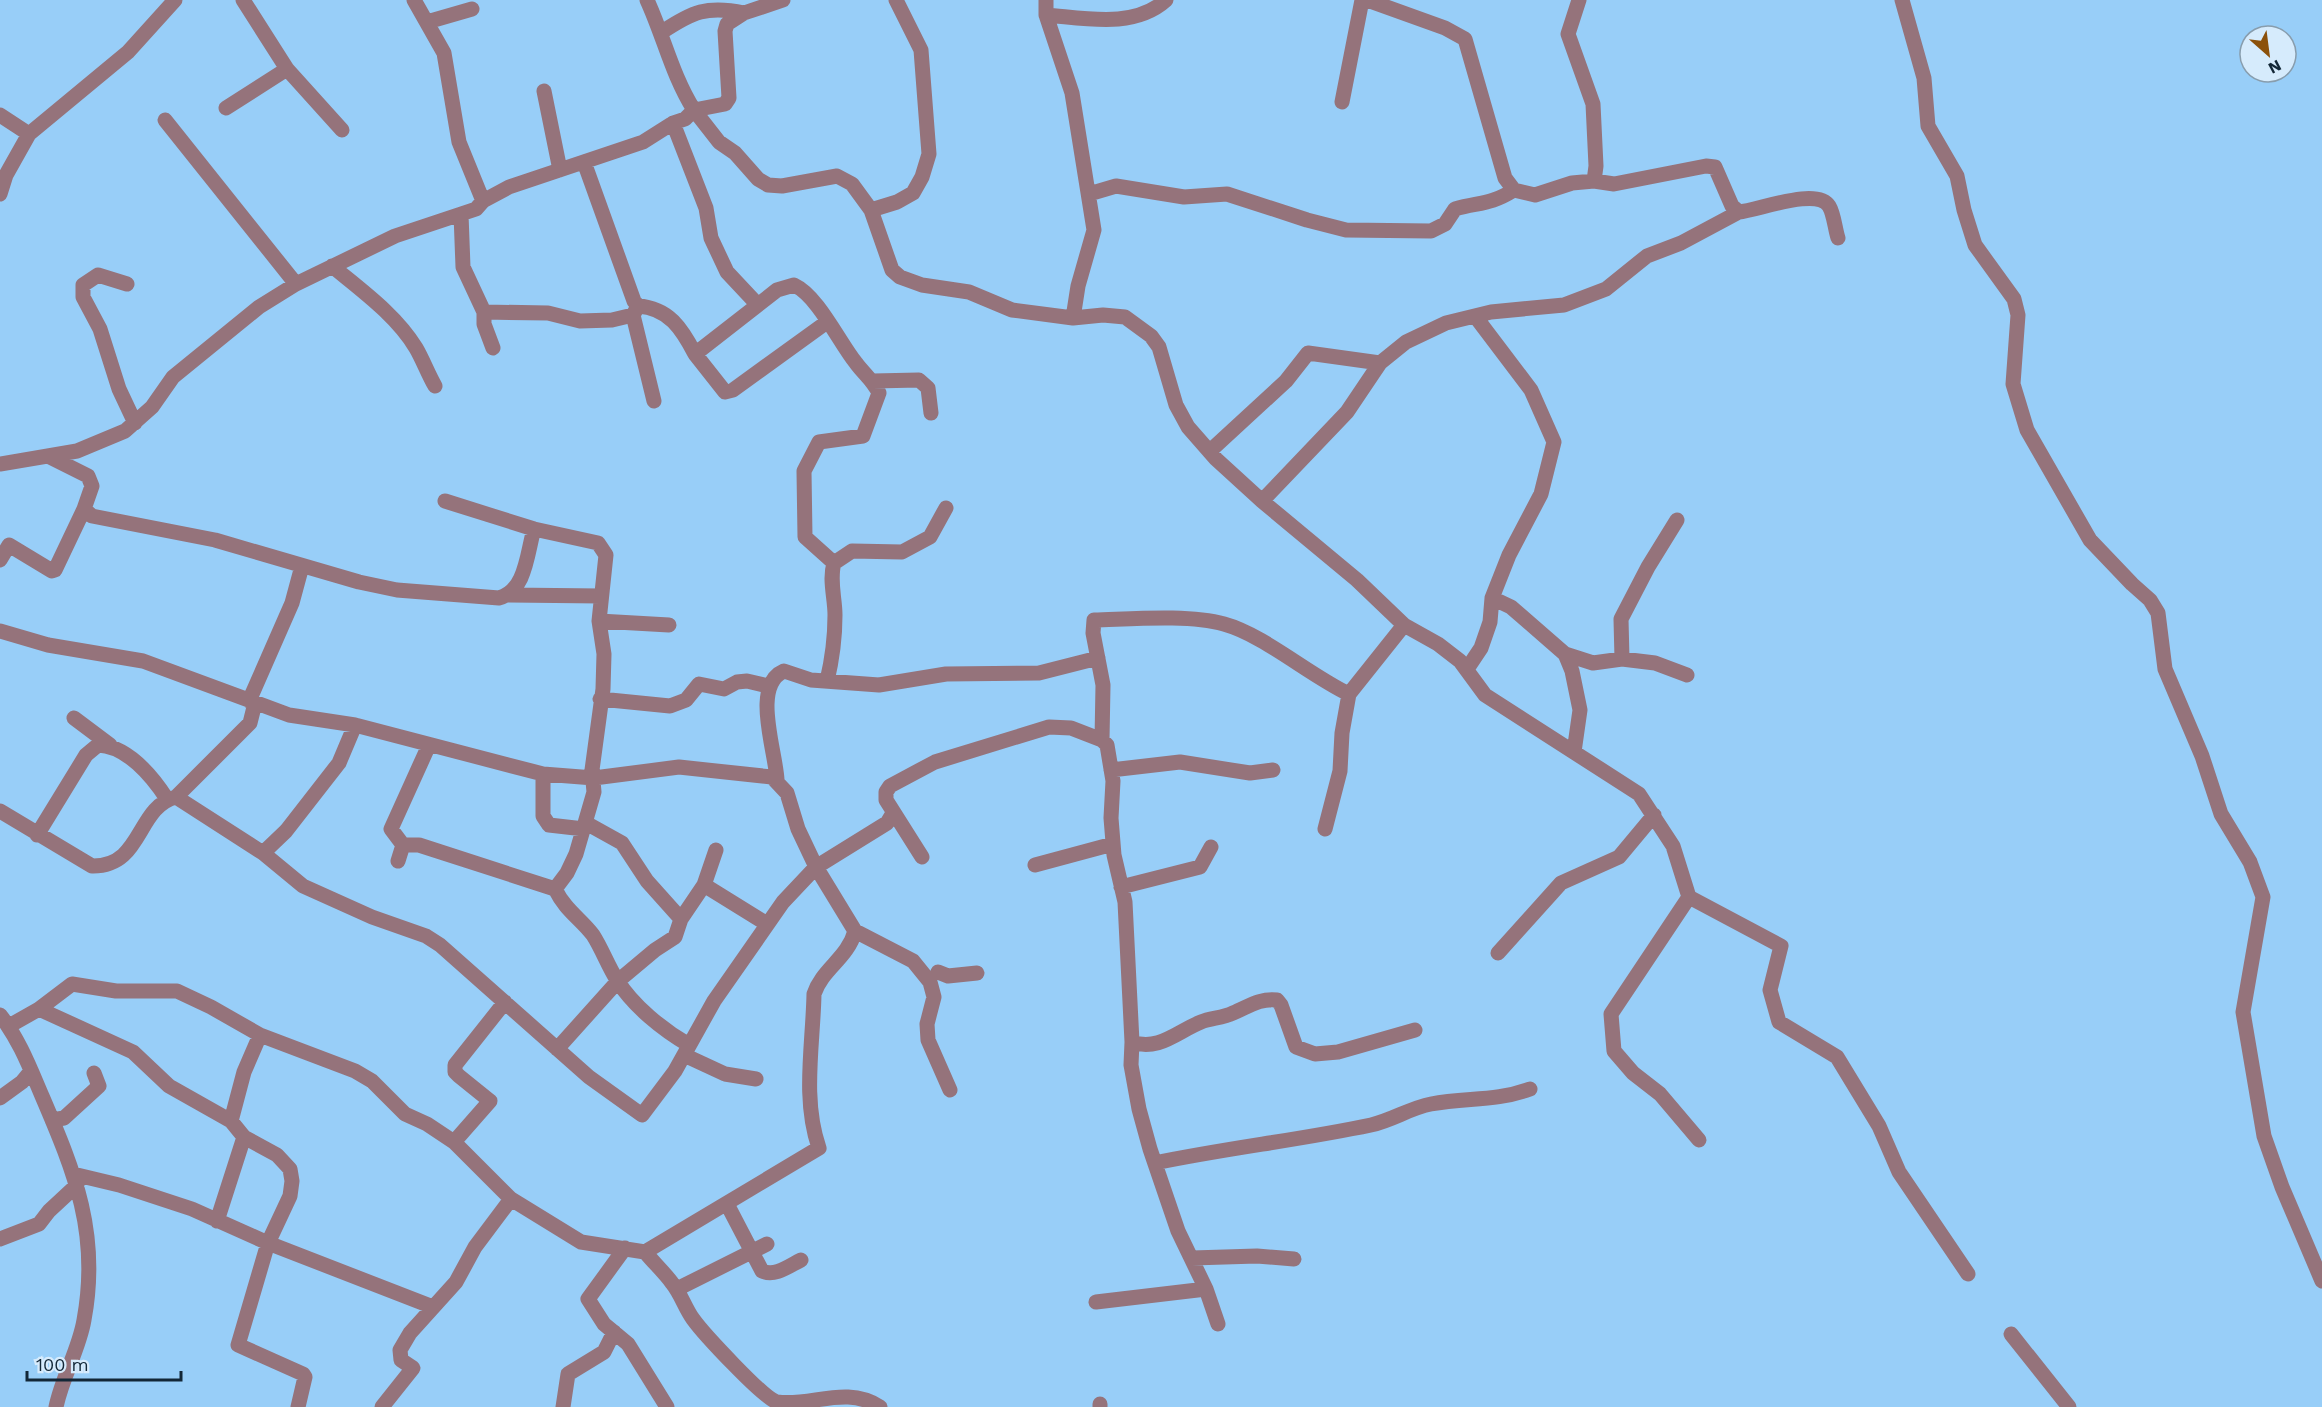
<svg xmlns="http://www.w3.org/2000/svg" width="2322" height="1407" font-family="'Work Sans',sans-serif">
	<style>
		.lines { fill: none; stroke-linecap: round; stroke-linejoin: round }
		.minor { stroke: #95737b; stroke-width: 15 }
	</style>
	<rect width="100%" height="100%" fill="#98cef8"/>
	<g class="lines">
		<path class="minor" d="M243 0 287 69 342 130
			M414 0 444 53 459 142 483 201 509 187 643 142 673 123 685 119 694 110 719 142 735 153 758 179 768 185 782 186 837 176 852 184 871 210 892 270 900 277 922 285 969 292 1012 310 1073 318 1103 315 1125 317 1151 336 1159 347 1176 405 1188 427 1216 459 1262 501 1357 580 1404 625 1438 644 1460 661 1485 695 1639 794 1673 846 1689 897 1781 946 1770 990 1779 1022 1837 1057 1879 1126 1899 1172 1968 1274
			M647 0C664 37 672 75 694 110L725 104 729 98 725 31 727 24 744 13 783 0
			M1046 0V15L1072 93 1094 230 1078 286 1073 318
			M1367 0 1445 28 1465 39 1505 178 1514 190 1535 195 1572 183 1594 181 1614 184 1706 166 1715 167 1732 206 1739 212C1759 210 1817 187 1829 206 1834 214 1835 229 1838 238
			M1579 0 1568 34 1593 104 1596 166 1594 181
			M1902 0 1924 78 1928 126 1957 176 1964 210 1975 245 2014 299 2018 315 2013 384 2027 430 2090 540 2132 584 2150 600 2158 613 2165 669 2202 756 2221 814 2250 862 2263 897 2243 1012 2264 1136 2282 1187 2322 1281
			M1046 15C1085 18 1134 29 1166 0
			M427 22 472 9
			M662 32C692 12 707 5 744 13
			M544 91 560 170
			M1342 102 1362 0
			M226 108 287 69
			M0 115 29 134
			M165 120 296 284
			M673 123 706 208 711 238 727 272 757 304
			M584 162 634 301 638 306C669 308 682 329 695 354L777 290 794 285C818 296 839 342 856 363 864 374 873 380 879 393L863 436 819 442 804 471 805 537 834 563
			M0 194 6 175 29 134 128 52 175 0
			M1089 194 1116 186 1184 197 1227 194 1307 220 1346 230 1431 231 1445 224 1455 209C1480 202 1490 205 1514 190
			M871 210 897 202 913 193 922 177 929 154 921 50 896 0
			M461 214 463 267 484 312V324L493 348
			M332 266C361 290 396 315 416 348 423 360 428 374 435 386
			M127 284 98 275 83 285V297L100 329 119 389 135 423
			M637 308 633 315 654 401
			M484 312 548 313 580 321 612 320 633 315
			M695 354 725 392 733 390 827 322
			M873 381 919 380 928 388 931 413
			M1210 451 1286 381 1308 353 1380 363 1406 342 1446 323 1491 312 1564 305 1606 289 1647 256 1681 243 1739 212
			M48 456 88 476 92 486 84 509 92 516 215 540 359 582 397 590 499 598C526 591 527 553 534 529
			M0 464 77 451 125 431 152 407 173 377 259 307 296 284 395 236 476 209 483 201
			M445 501 534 529 598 543 606 555 599 621 604 654 603 689 592 770 594 792 576 854 567 873 555 889
			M1262 501 1347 412 1380 363
			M0 560 9 545 52 571 55 570 84 509
			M509 595 601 596
			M1492 598 1511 607 1565 654 1572 671 1580 710 1574 752
			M599 621 669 625
			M0 631 48 645 143 661 289 715 355 725 543 774 594 778 679 767 772 777 787 793 798 829 816 867 855 931 913 961 930 982 934 997 927 1024 928 1040 950 1090
			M1565 654 1593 663 1622 659 1655 663 1687 675
			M1622 659 1621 619 1648 567 1677 520
			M1467 669 1481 648 1490 622 1492 598 1509 555 1541 494 1554 442 1531 390 1475 316
			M827 681C832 660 835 638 835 615 835 598 829 580 834 563L852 551 902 552 930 537 946 508
			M600 699 670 706 686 700 699 684 724 689 737 682 747 681 768 686
			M249 701 292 603 302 566
			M74 718 110 745
			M1102 740 1103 685 1093 633 1094 620C1131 619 1189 614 1224 624 1264 635 1309 675 1349 694
			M1111 770 1180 762 1250 773 1273 770
			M543 774V816L549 825 584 829
			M777 780C776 752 751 685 784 671L811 680 879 685 946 674 1039 673 1098 658
			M176 797 263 853 303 886 372 917 426 936 440 945 589 1077 642 1115 675 1071 714 1001 783 902 816 867 887 823 893 813
			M0 811 92 866C143 867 136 807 176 797L250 723 255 703
			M586 823 622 843 647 881 681 919
			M1325 829 1340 771 1342 733 1349 694 1404 625
			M37 835 86 755 98 745C127 746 152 776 167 799
			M403 845H419L555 889C566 911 580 918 593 935 602 949 608 966 617 980 633 1006 663 1030 689 1045
			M263 853 286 831 339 763 355 725
			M922 857 886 800V792L890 786 935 762 1049 727 1071 728 1102 740 1107 745 1113 781 1111 818 1114 855 1125 902 1132 1042 1131 1065 1139 1109 1150 1149 1178 1231 1206 1289 1218 1324
			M398 861 403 845 391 829 429 745
			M1035 865 1113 844
			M704 885 767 924
			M1121 887 1200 867 1211 847
			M1689 897 1611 1014 1614 1051 1633 1073 1660 1094 1699 1140
			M1498 953 1561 883 1619 857 1654 815
			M938 972 948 976 977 973
			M39 1009 133 1052 169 1086 231 1121
			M0 1015C19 1039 30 1068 42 1096 75 1173 100 1234 84 1320 79 1350 62 1377 56 1407
			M9 1026 39 1009 72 984 116 991H177L211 1007 260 1035 355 1071 372 1081 405 1114 427 1124 454 1142 511 1199 581 1242 645 1252C654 1263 664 1272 672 1283 681 1294 685 1308 693 1319 703 1333 764 1399 777 1402 811 1407 846 1385 880 1407
			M260 1035 244 1072 231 1121 244 1137 277 1155 290 1169 292 1181 290 1196 268 1243 238 1345 303 1374 305 1377 298 1407
			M1132 1042C1158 1052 1178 1031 1201 1022 1211 1018 1223 1018 1233 1013 1248 1007 1259 998 1277 1000L1281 1005 1296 1047 1315 1054 1338 1052 1415 1030
			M557 1049 618 981 655 950 675 937 681 919 704 885 716 850
			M684 1055 725 1074 756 1079
			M0 1098 22 1082 31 1071
			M52 1120 64 1118 99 1086 94 1073
			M454 1142 490 1101 459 1076 455 1072V1065L505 1002
			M1155 1163C1227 1148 1300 1140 1371 1125 1393 1120 1410 1108 1431 1104 1467 1097 1494 1102 1530 1089
			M73 1174 119 1185 192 1209 268 1243 433 1307
			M727 1204 762 1271C775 1277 789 1266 801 1260
			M217 1221 244 1137
			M0 1239 39 1224 49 1211 77 1185
			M625 1248 588 1299 604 1324 628 1344 667 1407
			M645 1252 819 1148C802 1099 813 1045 814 994 822 969 848 958 855 931
			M1192 1258 1257 1256 1294 1259
			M677 1289 767 1244
			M1096 1302 1206 1289
			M2011 1334 2069 1407
			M1100 1404V1407
			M382 1407 413 1368 401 1360 400 1350 410 1333 456 1282 475 1247 511 1199
			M563 1407 568 1374 604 1352 614 1332"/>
	</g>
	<g transform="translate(2268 54) rotate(152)"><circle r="28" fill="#d6ebfc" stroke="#889dad" stroke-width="1.5"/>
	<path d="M0-4.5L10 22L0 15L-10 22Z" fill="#8b510b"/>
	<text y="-9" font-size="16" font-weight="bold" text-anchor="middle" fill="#122737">N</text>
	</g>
	<path d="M27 1371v9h154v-9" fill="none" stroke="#122737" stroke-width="3"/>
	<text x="36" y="1371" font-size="18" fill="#122737" stroke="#d6ebfc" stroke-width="4.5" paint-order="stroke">100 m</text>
</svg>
